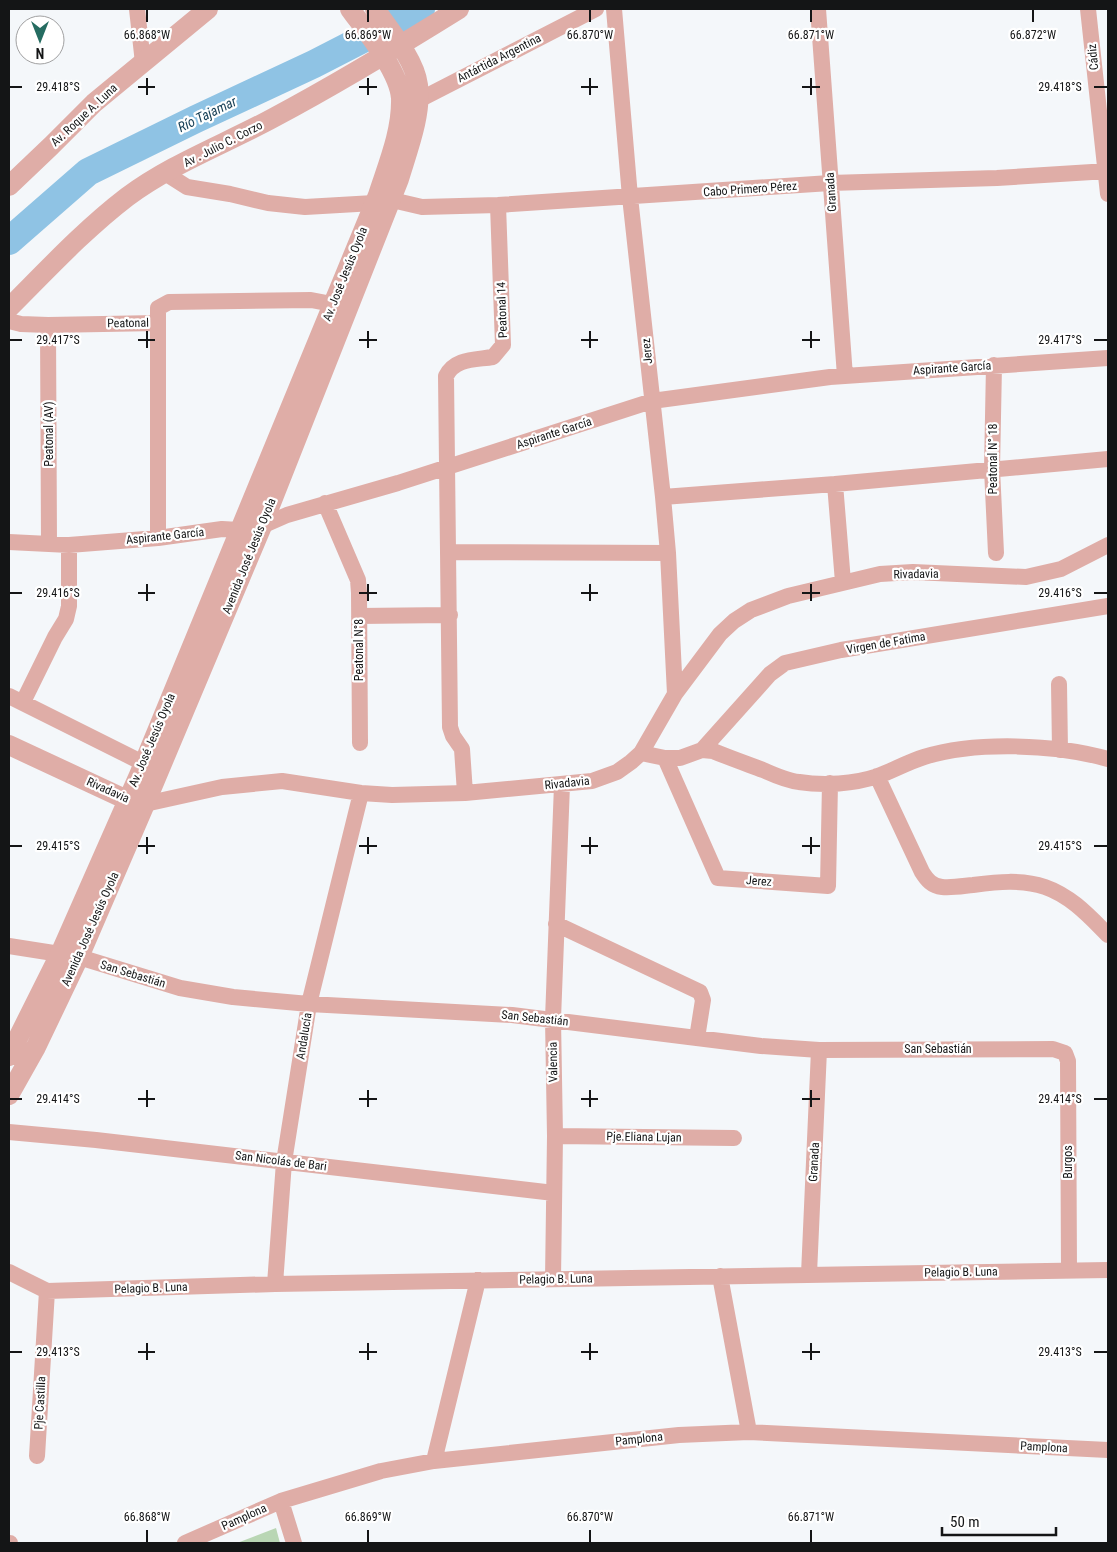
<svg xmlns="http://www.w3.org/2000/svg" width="1117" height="1552" font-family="'Roboto Condensed',sans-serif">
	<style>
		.green { fill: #b9d6b4 }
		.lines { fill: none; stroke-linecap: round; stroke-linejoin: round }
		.river { stroke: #8fc3e4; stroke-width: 28 }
		.minor { stroke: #dfada7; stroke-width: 16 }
		.tertiary { stroke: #dfada7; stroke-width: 20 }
		.ticks { fill: none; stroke: #141516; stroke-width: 2 }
		.labels { text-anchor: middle; stroke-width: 4.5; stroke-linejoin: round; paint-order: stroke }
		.street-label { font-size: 12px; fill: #141516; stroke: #fff }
		.water-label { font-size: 14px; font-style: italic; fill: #153e55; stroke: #fff }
		.ticks-label { font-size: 12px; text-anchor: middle; fill: #141516; stroke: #fff; stroke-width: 4.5; stroke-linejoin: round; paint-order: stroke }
	</style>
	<rect width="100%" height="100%" fill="#f4f7fa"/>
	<path class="green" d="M276 1528 280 1543H237Z"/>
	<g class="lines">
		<path class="river" d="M9 241 88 172 196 119 314 64 421 9"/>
		<path class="minor" d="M137 9 143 63
			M614 9 630 197 663 497 668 553 675 694
			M818 9 845 376
			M1088 9 1108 194
			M408 103 419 100 596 9
			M165 173 187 187 230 194 268 203 305 207 374 203
			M392 200 422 207 498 205 830 183 997 178 1108 171
			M9 321 21 324 48 325 158 323
			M48 325 49 544
			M994 365 992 469 996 553
			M835 484 843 582
			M663 497 835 484 1108 459
			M325 503 358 580 359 593 360 743
			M158 538V308L169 302 311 300 332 304
			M9 542 69 545 158 538 222 529 239 530 262 526 287 515 398 483 652 401 830 377 1108 358
			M448 552 668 553
			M359 616 450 615
			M1059 684 1060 750
			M9 696 143 763
			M23 702 55 637 66 619 69 606V545
			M702 750 770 674 785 663 841 650 1108 606
			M641 753 665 758H680L702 750 713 751C730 758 747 764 763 770 774 775 787 781 799 782 824 786 854 784 878 776 894 770 908 762 924 757 976 741 1056 744 1108 759
			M665 758 718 878 828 886 830 783
			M877 776 922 872C927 880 932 886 942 887 952 888 963 886 973 885 997 882 1021 879 1045 887 1071 896 1089 916 1108 935
			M465 793 462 749 453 736 450 727 446 376C455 358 475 360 493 357L503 345 498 205
			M145 804 222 787 282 781 361 793 392 795 465 793 592 781 617 772 631 762 641 753 675 694 720 634 734 621 751 610 788 596 880 574 913 572 1026 577 1061 569 1108 545
			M556 924 700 992 703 1000 697 1038
			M9 946 79 957 180 988 233 997 309 1004 512 1015 761 1046 819 1050 1053 1049 1065 1053 1068 1061 1069 1270
			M9 1132 96 1140 554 1193
			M555 1136 734 1138
			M9 1272 47 1291 275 1284 1108 1270
			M809 1274 819 1050
			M720 1276 749 1432
			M553 1279 555 1136 553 1019 562 785
			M275 1284 284 1162 309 1004 361 793
			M37 1456 47 1291
			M434 1461 478 1280
			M281 1501 294 1543
			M9 1543H10
			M185 1543 281 1501 381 1471 434 1461 679 1435 749 1432 1108 1450"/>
		<path class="tertiary" d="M9 186 51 146 94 103 208 9
			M9 308C47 270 84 230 127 197 171 164 225 144 273 118 337 84 398 47 459 9
			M9 745 127 800 138 803
			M9 1056 60 954 139 775 378 195C388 164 402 131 401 98 399 71 366 31 350 9
			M9 1095 36 1047 79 957 145 804 262 526 399 179C407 152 422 114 418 85 415 60 389 29 375 9"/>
	</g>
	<path class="ticks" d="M147 10V22M368 10V22M590 10V22M811 10V22M1033 10V22M147 78V95M368 78V95M590 78V95M811 78V95M10 87H22M138 87H155M359 87H377M581 87H598M802 87H820M1094 87H1107M147 331V348M368 331V348M590 331V348M811 331V348M10 340H22M138 340H155M359 340H377M581 340H598M802 340H820M1094 340H1107M147 584V601M368 584V601M590 584V601M811 584V601M10 593H22M138 593H155M359 593H377M581 593H598M802 593H820M1094 593H1107M147 837V854M368 837V854M590 837V854M811 837V854M10 846H22M138 846H155M359 846H377M581 846H598M802 846H820M1094 846H1107M147 1090V1107M368 1090V1107M590 1090V1107M811 1090V1107M10 1099H22M138 1099H155M359 1099H377M581 1099H598M802 1099H820M1094 1099H1107M147 1343V1360M368 1343V1360M590 1343V1360M811 1343V1360M10 1352H22M138 1352H155M359 1352H377M581 1352H598M802 1352H820M1094 1352H1107M147 1530V1542M368 1530V1542M590 1530V1542M811 1530V1542"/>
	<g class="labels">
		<g class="street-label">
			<text transform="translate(1093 57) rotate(-96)" y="4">Cádiz</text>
			<text transform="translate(499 58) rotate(-27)" y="4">Antártida Argentina</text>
			<text transform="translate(84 115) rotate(-43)" y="4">Av. Roque A. Luna</text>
			<text transform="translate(223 144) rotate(-27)" y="4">Av . Julio C. Corzo</text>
			<text transform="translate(750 189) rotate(-4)" y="4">Cabo Primero Pérez</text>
			<text transform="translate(831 192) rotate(-94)" y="4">Granada</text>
			<text transform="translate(345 274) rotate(-68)" y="4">Av. José Jesús Oyola</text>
			<text transform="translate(502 310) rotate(-92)" y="4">Peatonal 14</text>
			<text transform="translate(128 323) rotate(-1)" y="4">Peatonal</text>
			<text transform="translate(647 351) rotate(-96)" y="4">Jerez</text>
			<text transform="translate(952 368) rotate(-4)" y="4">Aspirante García</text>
			<text transform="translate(554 433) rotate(-18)" y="4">Aspirante García</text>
			<text transform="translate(49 434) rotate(-90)" y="4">Peatonal (AV)</text>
			<text transform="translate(993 459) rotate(-90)" y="4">Peatonal N° 18</text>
			<text transform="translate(165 536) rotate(-6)" y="4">Aspirante García</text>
			<text transform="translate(249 556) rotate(-68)" y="4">Avenida José Jesús Oyola</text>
			<text transform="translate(916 574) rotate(-1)" y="4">Rivadavia</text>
			<text transform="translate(886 643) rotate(-10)" y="4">Virgen de Fatima</text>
			<text transform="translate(359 650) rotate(-90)" y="4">Peatonal N°8</text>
			<text transform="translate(152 740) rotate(-67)" y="4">Av. José Jesús Oyola</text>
			<text transform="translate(567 783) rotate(-6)" y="4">Rivadavia</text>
			<text transform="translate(108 790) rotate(24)" y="4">Rivadavia</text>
			<text transform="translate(759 881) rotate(4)" y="4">Jerez</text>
			<text transform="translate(90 929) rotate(-66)" y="4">Avenida José Jesús Oyola</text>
			<text transform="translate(133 974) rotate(17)" y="4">San Sebastián</text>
			<text transform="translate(535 1018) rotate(6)" y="4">San Sebastián</text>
			<text transform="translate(304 1036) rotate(-81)" y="4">Andalucía</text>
			<text x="938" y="1053">San Sebastián</text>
			<text transform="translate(553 1062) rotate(-91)" y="4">Valencia</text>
			<text transform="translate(644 1137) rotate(1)" y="4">Pje.Eliana Lujan</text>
			<text transform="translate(281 1161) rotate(7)" y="4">San Nicolás de Bari</text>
			<text transform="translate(814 1162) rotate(-87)" y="4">Granada</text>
			<text transform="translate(1068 1162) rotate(-90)" y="4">Burgos</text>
			<text transform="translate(961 1272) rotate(-1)" y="4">Pelagio B. Luna</text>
			<text transform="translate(556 1279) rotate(-1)" y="4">Pelagio B. Luna</text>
			<text transform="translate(151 1288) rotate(-2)" y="4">Pelagio B. Luna</text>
			<text transform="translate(40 1403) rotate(-87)" y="4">Pje Castilla</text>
			<text transform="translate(639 1439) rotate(-6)" y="4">Pamplona</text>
			<text transform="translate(1044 1447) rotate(3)" y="4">Pamplona</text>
			<text transform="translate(244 1517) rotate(-24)" y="4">Pamplona</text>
		</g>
		<g class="water-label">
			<text transform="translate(207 114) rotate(-26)" y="5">Río Tajamar</text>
		</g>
	</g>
	<g class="ticks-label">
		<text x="147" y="39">66.868°W</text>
		<text x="368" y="39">66.869°W</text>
		<text x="590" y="39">66.870°W</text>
		<text x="811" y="39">66.871°W</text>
		<text x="1033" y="39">66.872°W</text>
		<text x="1060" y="91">29.418°S</text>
		<text x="58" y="91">29.418°S</text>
		<text x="1060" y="344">29.417°S</text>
		<text x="58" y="344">29.417°S</text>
		<text x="1060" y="597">29.416°S</text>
		<text x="58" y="597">29.416°S</text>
		<text x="1060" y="850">29.415°S</text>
		<text x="58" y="850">29.415°S</text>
		<text x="1060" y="1103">29.414°S</text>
		<text x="58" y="1103">29.414°S</text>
		<text x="1060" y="1356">29.413°S</text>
		<text x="58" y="1356">29.413°S</text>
		<text x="147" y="1521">66.868°W</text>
		<text x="368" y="1521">66.869°W</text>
		<text x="590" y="1521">66.870°W</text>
		<text x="811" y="1521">66.871°W</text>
	</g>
	<rect width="1117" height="1552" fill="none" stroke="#141516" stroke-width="20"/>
	<g transform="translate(40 40) rotate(180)"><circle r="24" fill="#ffffff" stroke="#a1a1a2"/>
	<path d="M0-4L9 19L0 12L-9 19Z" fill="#256c61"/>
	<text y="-8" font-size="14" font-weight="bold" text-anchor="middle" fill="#141516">N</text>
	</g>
	<path d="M942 1527v8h114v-8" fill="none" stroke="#141516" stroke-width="2.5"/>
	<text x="950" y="1527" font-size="15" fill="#141516" stroke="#ffffff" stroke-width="4" paint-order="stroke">50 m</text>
</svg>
